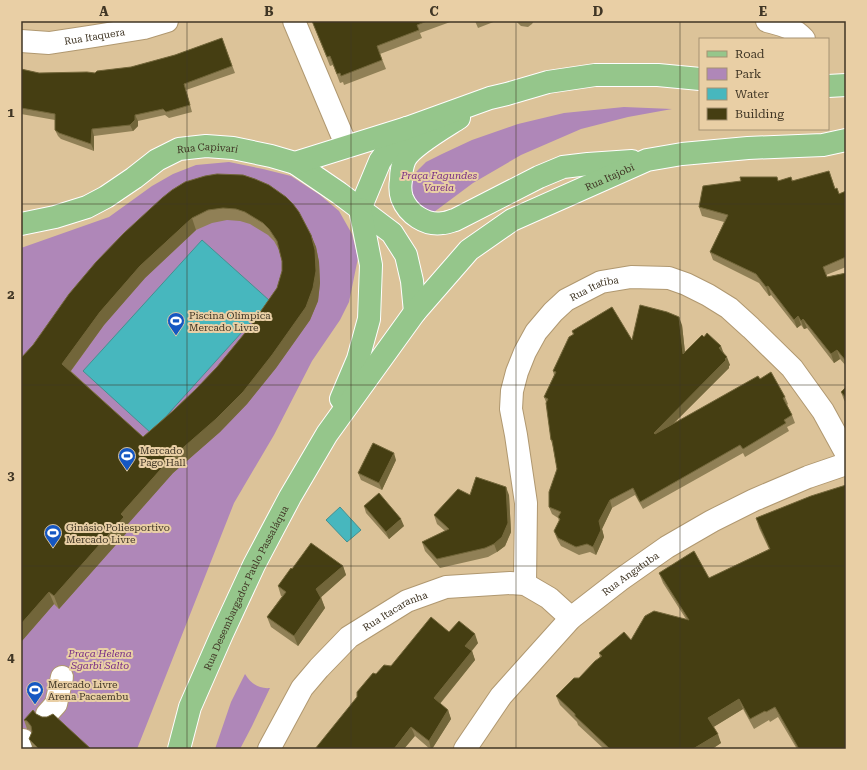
<svg xmlns="http://www.w3.org/2000/svg" width="867" height="770" font-family="'Roboto Serif',serif">
	<style>
		.green { fill: #af87b8 }
		.water { fill: #47b7be; stroke: #459090 }
		.lines { fill: none; stroke-linecap: round; stroke-linejoin: round }
		.minor-casing { stroke: #b09870; stroke-width: 24 }
		.major-casing { stroke: #fff; stroke-width: 24 }
		.minor { stroke: #fff; stroke-width: 22 }
		.major { stroke: #95c68b; stroke-width: 22 }
		.wall { fill: #908056; fill-rule: evenodd }
		.shaded-wall { fill: #72663a }
		.building { fill: #453e12; stroke: #72663a; fill-rule: evenodd }
		.grid { fill: none; stroke: #403625; stroke-width: 1; stroke-opacity: 0.55 }
		.labels { text-anchor: middle; stroke-width: 4; stroke-linejoin: round; paint-order: stroke }
		.street-label { font-size: 10px; fill: #403625; stroke: #e9cfa5 }
		.park-label { font-size: 10px; font-style: italic; fill: #762c86; stroke: #e9cfa5 }
		.poi-label { font-size: 10px; fill: #403625; stroke: #e9cfa5; text-anchor: start }
		.neatline { fill: none; stroke: #403625; stroke-width: 1.5 }
		.grid-label { font-size: 13px; text-anchor: middle; font-weight: bold; fill: #403625 }
	</style>
	<rect width="100%" height="100%" fill="#dcc399"/>
	<path class="green" d="M624 107 672 109 628 117 581 129 521 155 473 183 430 215 412 206 410 180 414 174 426 162 442 154 472 140 518 124 564 113Z
		M229 162 263 169 291 176 320 195 339 211 352 234 358 258 349 302 340 320 312 361 274 435 234 503 137 749H21V248L109 217 152 186 173 174 196 165Z
		M245 674C251 684 259 689 270 688L252 726 240 749H215L231 702Z"/>
	<path class="water" d="M202 240 270 301 151 433 83 371Z
		M340 507 361 530 347 542 326 520Z"/>
	<g class="lines">
		<defs>
			<g id="minor">
				<path d="M294 21 347 147"/>
				<path d="M767 21C782 25 793 27 804 39"/>
				<path id="s1" d="M21 41 49 43 95 36 144 28 167 21"/>
				<path id="s2" d="M525 584 526 503 516 435 511 409 512 391 517 372 525 352 536 332 553 312 566 300 601 282 631 277 669 278 686 284 708 295 729 308 751 328 792 368 823 411 846 453"/>
				<path d="M47 714 56 704 62 677"/>
				<path d="M21 743 23 740"/>
				<path id="s3" d="M269 749 302 688 319 668 349 637 407 601 446 587 510 583 525 584 549 598 571 618"/>
				<path id="s4" d="M465 749 501 696 571 618 620 580 667 547 712 521 754 500 808 477 846 464"/>
			</g>
			<g id="major">
				<path d="M828 86 846 85"/>
				<path d="M459 118C445 127 412 146 405 159 402 166 401 173 401 180 400 186 400 192 402 198 408 214 426 226 443 223 447 223 451 221 455 220L539 177 563 167 588 164 632 161"/>
				<path d="M295 163 339 193 392 233 406 255 412 281 415 312"/>
				<path d="M360 209 380 161 390 147 407 128"/>
				<path id="s5" d="M21 224 55 217 87 207 106 197 134 178 157 160 179 149 206 146 233 148 271 156 295 163 407 128 490 98 507 94 548 82 595 75H658L700 79"/>
				<path d="M341 399 358 359 369 319 371 265 360 209"/>
				<path id="s6" d="M179 749 190 707 222 634 254 565 290 497 327 434 415 312 469 250 512 220 647 160 682 154 748 148 823 145 846 140"/>
			</g>
		</defs>
		<use href="#minor" class="minor-casing"/>
		<use href="#major" class="major-casing"/>
		<use href="#minor" class="minor"/>
		<use href="#major" class="major"/>
	</g>
	<path class="wall" d="M312 21H453L420 33 422 38 380 54 386 69 344 85 343 82 340 83 333 65 330 66Z
		M475 21H496L478 28Z
		M516 21H534L532 24 528 27 521 26Z
		M222 38 235 73 186 90 192 112 169 118 165 115 138 121V126L133 131 94 136V151L61 139 58 136 55 130V120L21 114V69L39 73H95L131 67 175 55Z
		M243 175 311 235 316 247 319 262 320 283 318 301 310 320 276 368 247 404 220 432 173 473 127 525 129 530 59 609 54 604 21 642V358ZM227 220 240 221 250 224 268 235 274 241 279 250 282 261V271L277 288 249 328 217 367 196 389 174 410 143 437 71 371 104 325 145 278 196 230 212 223Z
		M791 177 793 181 832 179 835 189 839 194 846 191V267L826 275 827 277 846 273V366L840 359 834 363 807 328 804 329 801 325 797 328 771 295 769 296 759 283 713 260 710 252 724 222 702 216 699 207 741 181H779Z
		M682 325 685 352 723 353 730 365 729 366V368L674 423 760 379 785 397 788 404 787 405 792 415 795 423 787 427 789 431 745 457 743 453 643 509 635 495 612 508 602 529 604 537 596 555 590 552 579 555 561 546 557 539 554 531 559 521 558 518 552 514 549 507 557 469 553 447 551 440 546 402 544 397 554 375 553 371 573 335 572 331 632 340Z
		M846 387V403L844 400 841 392Z
		M396 460 382 490 361 480 358 473Z
		M470 495H509L511 532 505 546 497 552 488 557 440 568 425 551 422 542 445 531 437 524 434 515Z
		M811 496 846 749H797L778 717 770 722 769 720 754 729 743 709 713 727 721 743 712 749H604L578 725 577 722 560 705 556 696 579 678 600 657 599 653 686 619 663 583 659 573 709 578 769 549 759 528 756 518Z
		M364 506 404 526 389 539 366 513Z
		M343 566 346 575 321 597 325 608 298 646 271 627 267 617 282 596H281L278 586 292 569Z
		M449 632 478 643 472 651 475 660 440 704 448 710 451 719 432 749H430L415 736 376 674Z
		M36 714 91 749H33L29 739 32 732 30 730 27 729 24 720Z"/>
	<path class="shaded-wall" d="M135 115 138 121V126L133 131 130 125Z
		M92 129 94 136V151L91 144Z
		M192 218 196 230 145 278 104 325 67 376 62 364 100 312 140 266Z
		M311 235 316 247 319 262 320 283 318 301 310 320 276 368 247 404 220 432 173 473 127 525 129 530 59 609 54 596 121 514 169 460Z
		M768 286 771 295 769 296 766 287Z
		M798 316 801 325 797 328 794 320Z
		M679 317 682 325 686 362 683 354Z
		M803 319 807 328 804 329 801 321Z
		M721 346 724 354 719 348Z
		M837 350 840 359 834 363 831 354Z
		M727 357 730 365 729 366V368L657 440 654 433Z
		M394 453 396 460 382 490 379 483Z
		M506 487 509 495 511 532 505 546 497 552 494 544Z
		M610 500 612 508 602 529 604 537 596 555 593 547 599 521Z
		M401 519 404 526 389 539 386 532Z
		M343 566 346 575 319 599 316 589Z
		M49 592 54 604 21 642V624Z
		M321 598 325 608 298 646 294 636Z
		M475 634 478 643 468 655 465 646Z
		M472 651 475 660 437 707 434 698Z
		M739 699 743 709 712 728 708 718Z
		M448 710 451 719 432 749H431L429 741Z
		M411 727 415 736 404 749H394Z
		M718 734 721 743 712 749H693Z"/>
	<path class="building" d="M312 21H427L417 25 419 30 377 46 382 60 341 76 340 73 337 74 330 56 327 57Z
		M222 38 232 66 184 84 190 105 166 112 163 109 135 115V120L130 125 92 129 91 144 59 133 55 130V114L21 108V69L39 73 87 72 95 73 97 71 131 67 175 55Z
		M829 171 835 189 837 188 839 194 846 191V257L823 267 827 277 846 273V361L837 350 831 354 803 319 801 321 798 316 794 320 768 286 766 287 756 274 710 252 728 215 699 207 703 186 741 181 740 177H777L778 181 791 177 792 181Z
		M217 174 243 175 255 179 269 185 286 197 293 204 299 212 311 235 315 250 316 271 313 288 306 307 272 355 243 392 216 419 169 460 121 514 124 517 54 596 49 592 21 624V358L33 345 69 294 96 262 124 233 162 198 172 190 185 182 205 176ZM223 208 236 209 245 212 263 223 269 229 277 241 282 261V271L277 288 249 328 217 367 196 389 174 410 143 437 62 364 100 312 140 266 192 218 208 210Z
		M640 305 667 312 679 317 683 354 702 335 704 337 707 333 721 346 719 348 727 357 725 359 726 360 654 433 655 434 758 376 760 379 771 372 785 397 783 398 792 415 784 420 786 423 743 449 740 445 640 502 633 488 610 500 599 521 601 530 593 547 587 544 576 547 558 538 554 531 560 519 558 517 561 512 549 507V492L557 469 552 440H551L546 403 548 399 544 397 556 372 553 371 569 337 574 334 572 331 612 307 632 340Z
		M846 387V398L841 392Z
		M373 443 394 453 379 483 358 473Z
		M476 477 506 487 508 523 502 537 494 544 485 548 437 559 422 542 449 529 434 515 458 489 470 495Z
		M846 485V749H799L775 707 766 712 765 711 750 719 739 699 708 718 718 734 693 749H610L575 716V714L556 696 574 678H579L595 661 602 656 599 653 624 632 631 640 645 616 654 611 689 620 659 573 694 551 709 578 770 549 756 518 811 496Z
		M379 493 401 519 386 532 364 506Z
		M311 543 343 566 316 589 321 598 294 636 267 617 286 592 278 586 291 568 292 569Z
		M431 617 449 632 459 621 475 634 465 646 472 651 434 698 448 710 429 741 411 727 394 749H315L357 697V692L373 673 376 674 384 665 391 666Z
		M33 710 36 714 42 717H47L53 714 91 749H39L29 739 32 732 31 726 27 721 24 720Z"/>
	<path class="grid" d="M187 21V749M351 21V749M516 21V749M680 21V749M21 204H846M21 385H846M21 566H846"/>
	<defs>
		<symbol id="stadium-pin" viewBox="-11 -11 22 30"><path d="M0 17L-7.5 6A9.5 9.5 0 1 1 7.5 6Z" fill="#1557c2" stroke="#e9cfa5"/><path d="M0-5a6.5 5 0 1 0 0 10a6.5 5 0 1 0 0-10ZM-3.5-1.8h7v3.6h-7Z" fill="#fff"/></symbol>
	</defs>
	<g fill-rule="evenodd">
		<use href="#stadium-pin" x="166" y="311" width="20" height="27"/>
		<use href="#stadium-pin" x="117" y="446" width="20" height="27"/>
		<use href="#stadium-pin" x="43" y="523" width="20" height="27"/>
		<use href="#stadium-pin" x="25" y="680" width="20" height="27"/>
	</g>
	<g class="labels">
		<g class="street-label">
			<text dy="4" stroke="none"><textPath href="#s1" startOffset="74">Rua Itaquera</textPath></text>
			<text dy="4" stroke="none"><textPath href="#s5" startOffset="206">Rua Capivari</textPath></text>
			<text dy="4" stroke="none"><textPath href="#s6" startOffset="741">Rua Itajobi</textPath></text>
			<text dy="4" stroke="none"><textPath href="#s2" startOffset="333">Rua Itatiba</textPath></text>
			<text dy="4" stroke="none"><textPath href="#s4" startOffset="243">Rua Angatuba</textPath></text>
			<text dy="4" stroke="none"><textPath href="#s6" startOffset="175">Rua Desembargador Paulo Passaláqua</textPath></text>
			<text dy="4" stroke="none"><textPath href="#s3" startOffset="192">Rua Itacaranha</textPath></text>
		</g>
		<g class="park-label">
			<text x="439" y="179">Praça Fagundes<tspan x="439" dy="12">Varela</tspan></text>
			<text x="100" y="657">Praça Helena<tspan x="100" dy="12">Sgarbi Salto</tspan></text>
		</g>
		<g class="poi-label">
			<text x="189" y="319">Piscina Olímpica<tspan x="189" dy="12">Mercado Livre</tspan></text>
			<text x="140" y="454">Mercado<tspan x="140" dy="12">Pago Hall</tspan></text>
			<text x="66" y="531">Ginásio Poliesportivo<tspan x="66" dy="12">Mercado Livre</tspan></text>
			<text x="48" y="688">Mercado Livre<tspan x="48" dy="12">Arena Pacaembu</tspan></text>
		</g>
	</g>
	<rect width="867" height="770" fill="none" stroke="#e9cfa5" stroke-width="44"/>
	<rect x="699" y="38" width="130" height="92" fill="#e9cfa5" stroke="#a59272"/>
	<rect x="707" y="51" width="20" height="6" fill="#95c68b" stroke="#a59272"/>
	<text x="735" y="58" font-size="12" fill="#403625">Road</text>
	<rect x="707" y="68" width="20" height="12" fill="#af87b8" stroke="#a59272"/>
	<text x="735" y="78" font-size="12" fill="#403625">Park</text>
	<rect x="707" y="88" width="20" height="12" fill="#47b7be" stroke="#a59272"/>
	<text x="735" y="98" font-size="12" fill="#403625">Water</text>
	<rect x="707" y="108" width="20" height="12" fill="#453e12" stroke="#a59272"/>
	<text x="735" y="118" font-size="12" fill="#403625">Building</text>
	<rect x="22" y="22" width="823" height="726" class="neatline"/>
	<g class="grid-label">
		<text x="104" y="16">A</text>
		<text x="269" y="16">B</text>
		<text x="434" y="16">C</text>
		<text x="598" y="16">D</text>
		<text x="763" y="16">E</text>
		<text x="11" y="117">1</text>
		<text x="11" y="299">2</text>
		<text x="11" y="480">3</text>
		<text x="11" y="662">4</text>
	</g>
</svg>
